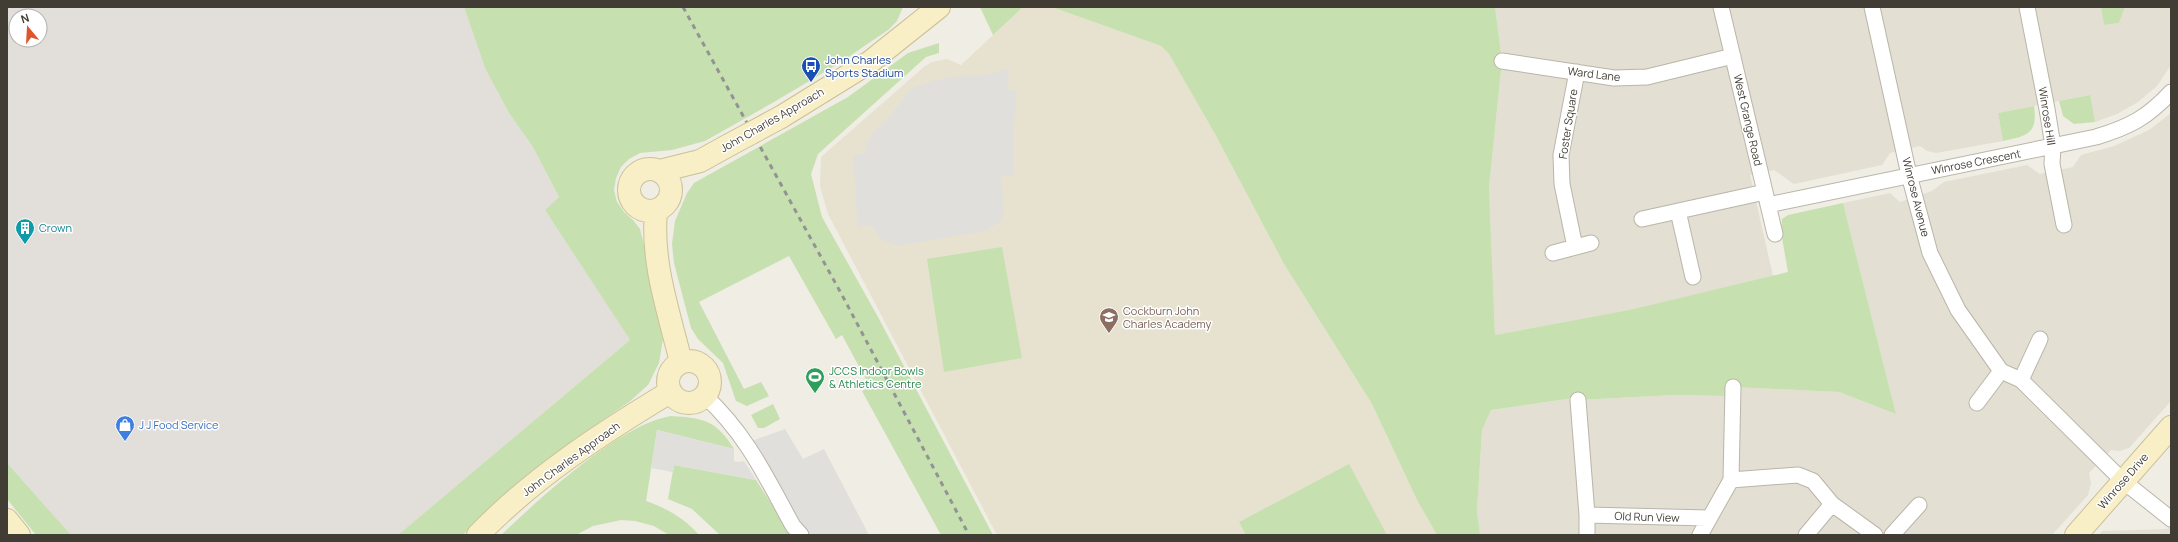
<svg xmlns="http://www.w3.org/2000/svg" width="2178" height="542" font-family="Manrope,sans-serif">
	<style>
		.residential { fill: #e3dfd2 }
		.industrial { fill: #e2ded9; fill-rule: evenodd }
		.education { fill: #e7e2cf }
		.green { fill: #c7e0b0 }
		.parking { fill: #e1dfdc }
		.lines { fill: none; stroke-linecap: round; stroke-linejoin: round }
		.street-casing { stroke: #bab5a8; stroke-width: 17 }
		.secondary-casing { stroke: #cac198; stroke-width: 24 }
		.street { stroke: #fff; stroke-width: 15 }
		.secondary { stroke: #f8efc6; stroke-width: 22 }
		.rail { stroke: #939393; stroke-width: 3; stroke-dasharray: 5 5; stroke-linecap: butt }
		.secondary-bridge-casing { stroke: #cac198; stroke-width: 24; stroke-linecap: butt }
		.secondary-bridge { stroke: #f8efc6; stroke-width: 22 }
		.labels { text-anchor: middle; stroke-width: 3; stroke-linejoin: round; paint-order: stroke }
		.transit-label { font-size: 11px; fill: #164399; stroke: #fff; text-anchor: start }
		.street-label { font-size: 11px; fill: #413d34; stroke: #fff }
		.culture-label { font-size: 11px; fill: #0d838f; stroke: #fff; text-anchor: start }
		.education-label { font-size: 11px; fill: #785e54; stroke: #fff; text-anchor: start }
		.leisure-label { font-size: 11px; fill: #27864d; stroke: #fff; text-anchor: start }
		.shop-label { font-size: 11px; fill: #366cbe; stroke: #fff; text-anchor: start }
	</style>
	<rect width="100%" height="100%" fill="#efede4"/>
	<path class="residential" d="M1495 7H2101L2104 25 2119 23 2125 7H2171V65L2157 86 2138 102 2117 114 2095 122 2089 95 1998 113 2003 141 1936 153 1927 151 1920 146 1890 153 1882 165 1794 184 1774 170 1750 175 1773 276 1629 310 1495 335 1489 187 1502 61Z
		M2171 113V401L2129 448 2120 451 2111 450 2089 473 2091 483 2088 495 2052 535H1480L1477 511 1482 430 1491 410 1573 398 1578 400 1674 395 1727 396 1733 387 1839 392 1896 414 1843 203 1890 193 1900 202 1932 191 1944 182 2027 165 2040 174 2073 167 2081 155 2114 146 2149 130Z
		M2171 525V535H2099L2102 531 2167 529Z"/>
	<path class="industrial" d="M7 7H464L485 68 509 113 533 147 559 197 545 210 630 340 398 535H71L7 463ZM16 16H40V40H16Z"/>
	<path class="education" d="M1023 7H1052L1161 46 1169 54 1215 134 1284 264 1372 404 1417 500 1437 535H997L828 214 820 186 821 157 925 66 932 62 947 59 961 65Z"/>
	<path class="green" d="M464 7H903L897 21 888 30 838 64 774 102 705 141 672 150 640 153 629 159 621 167 616 178 614 190 617 202 624 212 633 220 640 229 645 249 663 339 659 363 648 385 629 402 578 437 539 467 486 512 463 535H398L630 340 545 210 559 197 533 147 509 113 485 68Z
		M980 7H1023L993 35Z
		M1052 7H1495L1502 61 1489 187 1495 335 1629 310 1788 272 1781 232 1782 219 1788 215 1843 203 1896 414 1839 392 1733 387 1727 396 1674 395 1578 400 1573 398 1491 410 1482 430 1477 511 1480 535H1437L1417 500 1372 404 1284 264 1215 134 1169 54 1161 46Z
		M2101 7H2125L2119 23 2104 25Z
		M939 43V53L926 57 818 154 811 174 822 217 878 317 993 535H941L862 391 870 387 842 335 836 339 789 256 699 302 744 389 761 382 769 396 747 406 736 401 723 363 698 339 691 328 674 263 672 244 675 221 687 193 694 183 848 97 908 53Z
		M2090 95 2095 122 2074 124 2063 116 2059 101Z
		M2034 106C2038 134 2027 136 2003 141L1998 113Z
		M1002 247 1022 358 944 372 927 259Z
		M773 404 780 419 764 428H758L751 415Z
		M671 416C704 418 716 420 734 449L657 430 646 501C668 509 684 518 699 535H669L654 526 635 521 621 520 593 526 576 535H501C539 499 620 424 671 416Z
		M7 463 71 535H36L7 499Z
		M1349 464 1387 535H1246L1239 522Z
		M674 465 756 480 791 535H720L692 509 668 499Z"/>
	<path class="parking" d="M1009 69 1008 89 1017 91 1013 137V175L1001 176 1004 211 1000 222 985 231 897 246 882 240 872 225 858 227 853 155 864 154 866 147 873 133 886 121 912 88 935 80 968 75 976 76Z
		M785 429 803 459 824 449 869 535H801L746 443Z
		M657 430 734 449V461L738 462 744 461 756 480 674 465 673 472 651 468Z"/>
	<g class="lines">
		<defs>
			<path id="street" d="M1721 7 1775 234
				M1872 7 1909 175 1930 253 1958 310 2001 371 2021 380 2123 481 2171 519
				M2027 7 2047 109 2053 146 2052 164 2064 225
				M1502 61 1614 78 1647 77 1733 56
				M1768 205 2096 137C2129 127 2147 118 2171 92
				M1678 211 1693 277
				M1642 219 1765 192
				M1575 247 1562 184 1561 155 1577 72
				M1553 253 1591 243
				M2021 380 2040 339
				M705 396C747 435 766 477 793 526L801 535
				M1578 400 1587 515 1708 518
				M1977 403 2001 371
				M1731 480 1798 475 1813 481 1832 504 1875 535
				M1587 535V515
				M1700 535 1731 480 1733 387
				M1806 535 1832 504
				M1892 535 1919 505"/>
			<path id="secondary" d="M781 117 870 62 939 7
				M629 190a21 21 0 1 1 42 0a21 21 0 1 1-42 0Z
				M660 171 700 161 729 145
				M656 211C651 262 669 313 681 362
				M668 382a21 21 0 1 1 42 0a21 21 0 1 1-42 0Z
				M7 520 19 535
				M478 535C534 477 602 433 670 392
				M2076 535 2171 427"/>
		</defs>
		<use href="#street" class="street-casing"/>
		<use href="#secondary" class="secondary-casing"/>
		<use href="#street" class="street"/>
		<use href="#secondary" class="secondary"/>
		<path class="rail" d="M683 7 842 295 969 535"/>
		<defs>
			<path id="secondary-bridge" d="M729 145 781 117"/>
		</defs>
		<use href="#secondary-bridge" class="secondary-bridge-casing"/>
		<use href="#secondary-bridge" class="secondary-bridge"/>
	</g>
	<defs>
		<symbol id="bus-pin" viewBox="-11 -11 22 30"><path d="M0 17L-7.5 6A9.5 9.5 0 1 1 7.5 6Z" fill="#1a4fb4" stroke="#fff"/><path d="M-5-6H5V4H4V6H2V4H-2V6H-4V4H-5ZM-3.5-4V0h7V-4ZM-3.5 1.2v1.5H-2V1.2ZM2 1.2v1.5H3.5V1.2Z" fill="#fff"/></symbol>
		<symbol id="building-pin" viewBox="-11 -11 22 30"><path d="M0 17L-7.5 6A9.5 9.5 0 1 1 7.5 6Z" fill="#0f9aa8" stroke="#fff"/><path d="M-4-6H4V6H1V3H-1V6H-4ZM-2.5-4.3h1.7v1.8h-1.7ZM.8-4.3h1.7v1.8H.8ZM-2.5-1h1.7V.8h-1.7ZM.8-1h1.7V.8H.8Z" fill="#fff"/></symbol>
		<symbol id="school-pin" viewBox="-11 -11 22 30"><path d="M0 17L-7.5 6A9.5 9.5 0 1 1 7.5 6Z" fill="#8d6e63" stroke="#fff"/><path d="M0-5L7-2L0 1L-7-2ZM-4 1L0 2.5L4 1V4Q0 6-4 4Z" fill="#fff"/></symbol>
		<symbol id="stadium-pin" viewBox="-11 -11 22 30"><path d="M0 17L-7.5 6A9.5 9.5 0 1 1 7.5 6Z" fill="#2e9e5b" stroke="#fff"/><path d="M0-5a6.5 5 0 1 0 0 10a6.5 5 0 1 0 0-10ZM-3.5-1.8h7v3.6h-7Z" fill="#fff"/></symbol>
		<symbol id="shop-pin" viewBox="-11 -11 22 30"><path d="M0 17L-7.5 6A9.5 9.5 0 1 1 7.5 6Z" fill="#3f7fe0" stroke="#fff"/><path d="M-5-2.5h2.3a2.7 3.5 0 0 1 5.4 0H5L5.5 6h-11ZM-1.5-2.5h3a1.5 2.3 0 0 0-3 0Z" fill="#fff"/></symbol>
	</defs>
	<g fill-rule="evenodd">
		<use href="#bus-pin" x="800" y="55" width="22" height="30"/>
		<use href="#building-pin" x="14" y="217" width="22" height="30"/>
		<use href="#school-pin" x="1098" y="306" width="22" height="30"/>
		<use href="#stadium-pin" x="804" y="366" width="22" height="30"/>
		<use href="#shop-pin" x="114" y="414" width="22" height="30"/>
	</g>
	<g class="labels">
		<g class="transit-label">
			<text x="825" y="64">John Charles<tspan x="825" dy="13">Sports Stadium</tspan></text>
		</g>
		<g class="street-label">
			<text transform="translate(1594 74) rotate(7)" y="4">Ward Lane</text>
			<text transform="translate(2047 116) rotate(81)" y="4">Winrose Hill</text>
			<text transform="translate(772 120) rotate(-30)" y="4">John Charles Approach</text>
			<text transform="translate(1748 120) rotate(77)" y="4">West Grange Road</text>
			<text transform="translate(1568 124) rotate(-81)" y="4">Foster Square</text>
			<text transform="translate(1976 162) rotate(-11)" y="4">Winrose Crescent</text>
			<text transform="translate(1916 197) rotate(76)" y="4">Winrose Avenue</text>
			<text transform="translate(571 459) rotate(-36)" y="4">John Charles Approach</text>
			<text transform="translate(2123 481) rotate(-49)" y="4">Winrose Drive</text>
			<text transform="translate(1647 517) rotate(2)" y="4">Old Run View</text>
		</g>
		<g class="culture-label">
			<text x="39" y="232">Crown</text>
		</g>
		<g class="education-label">
			<text x="1123" y="315">Cockburn John<tspan x="1123" dy="13">Charles Academy</tspan></text>
		</g>
		<g class="leisure-label">
			<text x="829" y="375">JCCS Indoor Bowls<tspan x="829" dy="13">&amp; Athletics Centre</tspan></text>
		</g>
		<g class="shop-label">
			<text x="139" y="429">J J Food Service</text>
		</g>
	</g>
	<rect width="2178" height="542" fill="none" stroke="#413d34" stroke-width="16"/>
	<g transform="translate(28 28) rotate(342)"><circle r="19" fill="#ffffff" stroke="#b3b1ae"/>
	<path d="M0-3L7 15L0 10L-7 15Z" fill="#e1532a"/>
	<text y="-6" font-size="11" font-weight="bold" text-anchor="middle" fill="#413d34">N</text>
	</g>
</svg>
